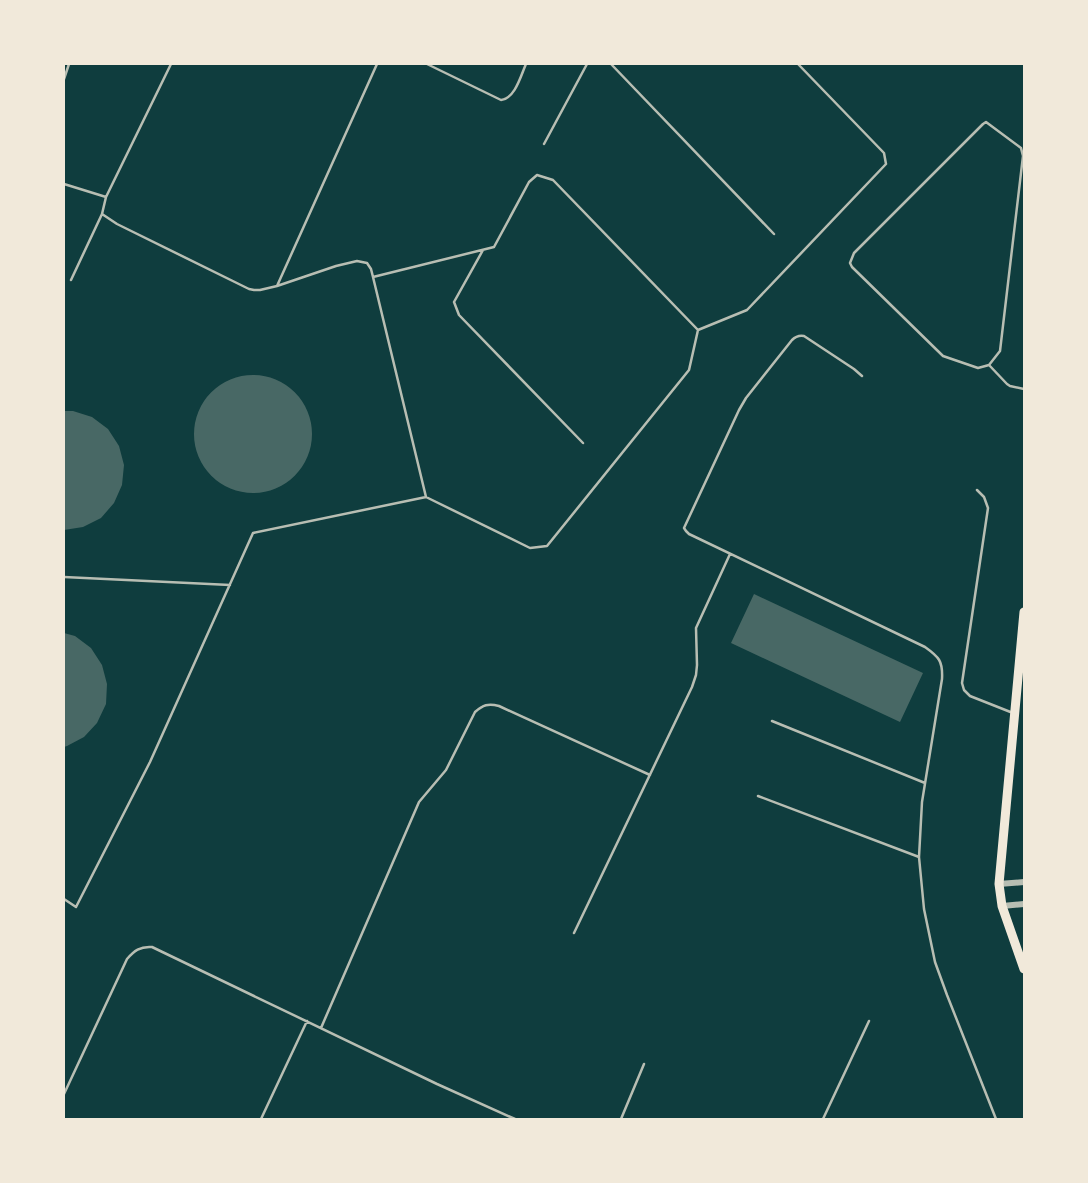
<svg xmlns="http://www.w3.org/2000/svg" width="1088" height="1183" font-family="'PT Serif',serif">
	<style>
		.building { fill: #486865 }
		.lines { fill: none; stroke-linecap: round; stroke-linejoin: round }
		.service { stroke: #b8beb3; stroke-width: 2.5 }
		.tertiary { stroke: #b8beb3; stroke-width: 6 }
		.primary { stroke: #f1e9da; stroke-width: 9 }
	</style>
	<rect width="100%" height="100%" fill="#0f3d3e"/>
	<path class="building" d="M194 434a59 59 0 1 1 118 0a59 59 0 1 1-118 0Z
		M64 411H73L92 417 108 429 119 446 124 465 122 485 114 503 101 518 83 527 64 530Z
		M754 594 923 673 900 722 731 643Z
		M64 633 75 636 91 648 102 665 107 684 106 704 97 723 84 737 67 746 64 747Z"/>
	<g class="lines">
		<path class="service" d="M171 64 106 197 102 214 117 224 249 289 254 290H260L277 286 336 266 357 261 367 263 371 269 373 277 426 497
			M427 64 501 100C515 99 521 75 526 64
			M611 64 774 234
			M64 79 69 64
			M986 122 1021 148 1023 156 1000 351 989 365 978 368 943 356 852 267 850 263 854 253 983 124Z
			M544 144 587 64
			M64 184 106 197
			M483 250 454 302 459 315 583 443
			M373 277 494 247 529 182 537 175 553 180 698 330
			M71 280 102 214
			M277 286 377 64
			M698 330 747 310 886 164 884 153 798 64
			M989 365 1007 384 1010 386 1024 389
			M862 376 854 369 804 336C799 335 796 336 792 340L746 398 739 410 684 528 686 531 689 534 925 647C939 657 943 661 942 679L922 802 919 857 924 909 935 962 947 995 996 1119
			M977 490 984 497 988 508 962 683 964 690 970 696 1013 713
			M64 577 230 585
			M772 721 925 783
			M758 796 919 857
			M64 899 76 907 150 762 253 533 426 497 530 548 547 546 689 370 698 330
			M574 933 692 687 696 675 697 665 696 628 730 554
			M321 1028 419 802 446 770 475 712C483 705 488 703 499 706L650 775
			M64 1094 127 959C134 951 140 946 152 947L437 1084 515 1119
			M261 1119 307 1021
			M621 1119 644 1064
			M823 1119 869 1021"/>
		<path class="tertiary" d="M999 884 1024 882
			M1002 906 1024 904"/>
		<path class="primary" d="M1024 612 999 884 1002 906 1024 969"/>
	</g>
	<rect width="1088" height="1183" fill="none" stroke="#f1e9da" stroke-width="130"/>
</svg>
